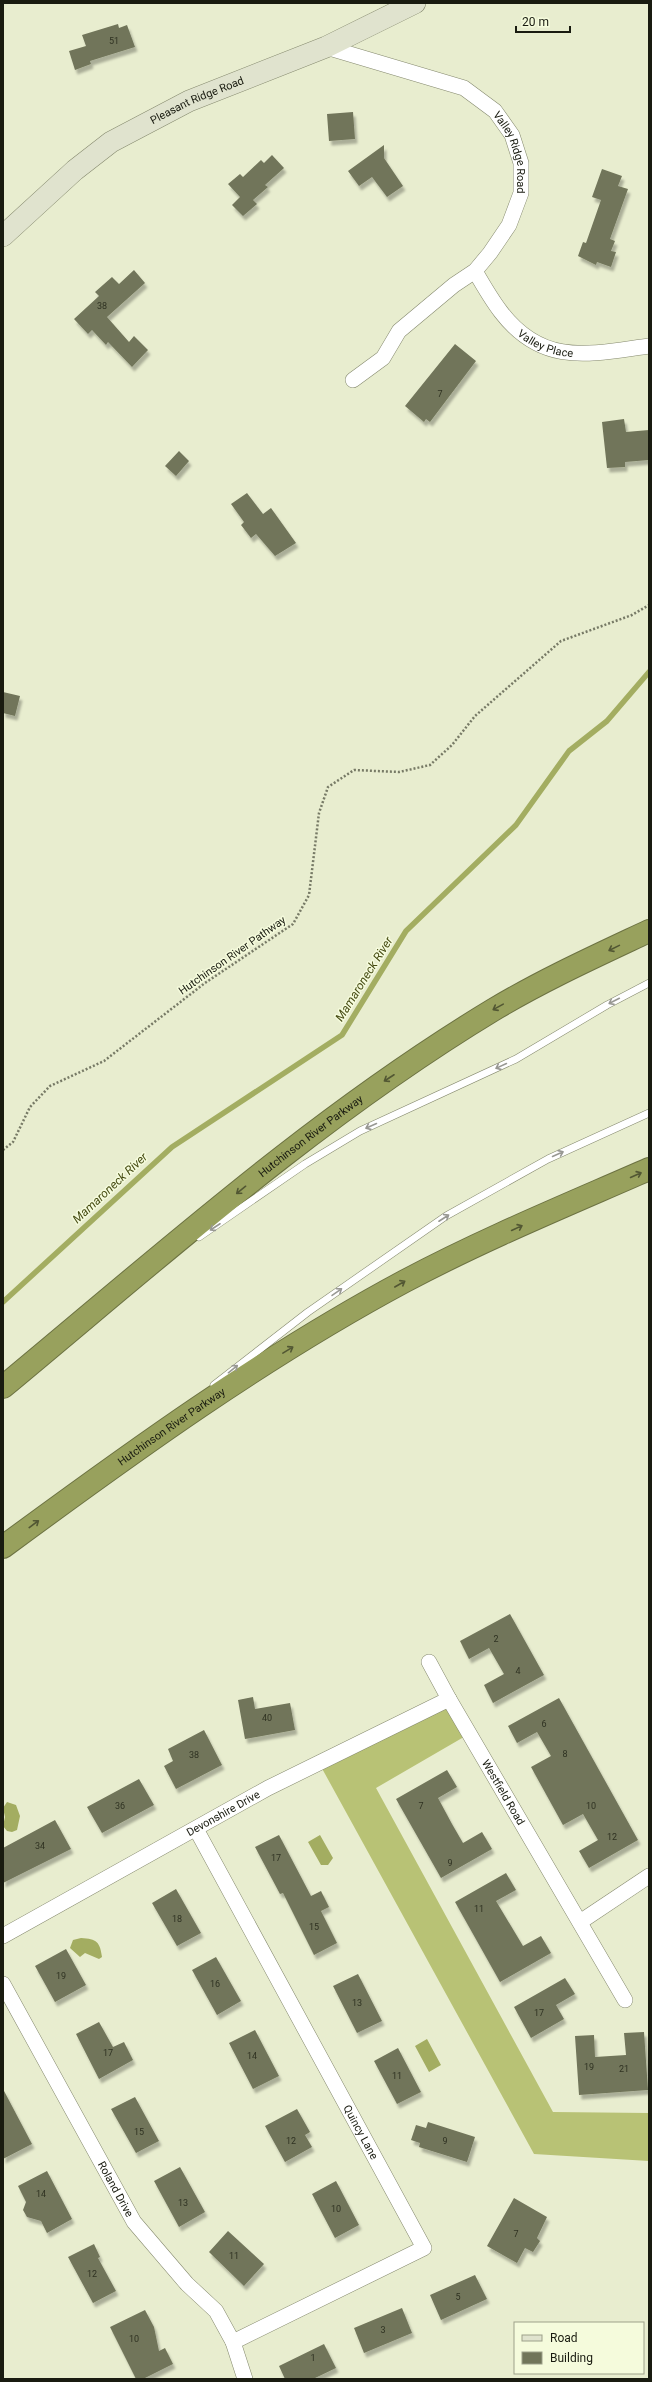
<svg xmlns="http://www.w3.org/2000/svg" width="652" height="2382" font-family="Roboto,sans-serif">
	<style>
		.forest { fill: #b8c275 }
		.water { fill: #a3ad61 }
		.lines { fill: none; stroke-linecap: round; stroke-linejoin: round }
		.stream { stroke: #a3ad61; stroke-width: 5.5 }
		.building { fill: #71755a; filter: url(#shadow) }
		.lane-casing { stroke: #85896e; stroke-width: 8 }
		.street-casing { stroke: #85896e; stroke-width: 16 }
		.secondary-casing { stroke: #85896e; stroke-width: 22 }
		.highway-casing { stroke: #6c7242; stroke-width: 24 }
		.path { stroke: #777a66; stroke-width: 2.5; stroke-dasharray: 2 2; stroke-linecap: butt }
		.lane { stroke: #fff; stroke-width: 7 }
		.street { stroke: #fff; stroke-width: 15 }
		.secondary { stroke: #e0e3ce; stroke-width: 21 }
		.highway { stroke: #98a15d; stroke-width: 22 }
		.oneway { stroke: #525733 }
		.oneway2 { stroke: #989893 }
		.labels { text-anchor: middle; stroke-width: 3; stroke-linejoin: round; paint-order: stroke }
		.number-label { font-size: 9px; fill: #2f3222 }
		.street-label { font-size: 11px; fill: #191b10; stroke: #f5fbdc }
		.water-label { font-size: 12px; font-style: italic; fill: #464c13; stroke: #f5fbdc }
	</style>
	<defs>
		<filter id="shadow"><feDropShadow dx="2.5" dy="4.5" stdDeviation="1" flood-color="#0004"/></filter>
	</defs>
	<rect width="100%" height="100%" fill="#e8edcf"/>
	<path class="forest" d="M449 1699 469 1734 376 1788 553 2112 649 2113V2161L534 2154 319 1763Z"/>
	<path class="water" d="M7 1802 16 1805 20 1816 17 1830 12 1832 7 1831 3 1826 5 1817 3 1808Z
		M320 1835 333 1858 328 1865H321L308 1842Z
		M81 1938C97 1939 100 1942 102 1957L99 1959 85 1953 80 1957 70 1948 73 1940Z
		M427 2039 441 2065 429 2072 415 2046Z"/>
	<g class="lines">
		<path class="stream" d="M3 1302 172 1147 342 1035 406 931 516 825 569 751 607 721 649 672"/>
	</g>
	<path class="building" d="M118 24 119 28 127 25 135 47 90 61 91 64 75 70 69 51 86 46 82 35Z
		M353 112 355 139 329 141 327 114Z
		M384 145V158L403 186 387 197 372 177 359 186 348 171Z
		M272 155 284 168 265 185 268 187 253 200 257 204 243 216 232 205 240 197 228 184 240 174 243 177 261 160 264 163Z
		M602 169 622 176 618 186 628 189 610 239 615 241 611 251 616 252 611 267 597 262 596 265 578 256 583 242 586 243 601 200 592 197Z
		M134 270 145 283 107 317 129 342 134 336 148 350 132 367 108 342 106 345 92 330 88 334 74 319 99 296 95 292 112 277 119 284Z
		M455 344 476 361 430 422 426 419 424 422 405 406Z
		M624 419 626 432 649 430V460L625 462V467L607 468 602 422Z
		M179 451 189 461 176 476 165 466Z
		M247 493 263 514 271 508 296 543 275 556 256 534 251 538 241 525 244 522 231 504Z
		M3 692 20 696 15 716 3 713Z
		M510 1614 544 1675 493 1703 484 1685 504 1674 489 1648 469 1659 460 1641Z
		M253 1697 255 1709 290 1703 295 1730 245 1739 238 1700Z
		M559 1698 638 1840 589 1868 579 1851 598 1840 583 1814 563 1825 531 1767 551 1756 537 1732 517 1743 508 1726Z
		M204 1730 222 1765 176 1789 164 1766 173 1761 168 1749Z
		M447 1770 457 1787 438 1798 452 1824 463 1843 482 1832 492 1849 441 1878 396 1799Z
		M139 1779 154 1805 102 1833 87 1807Z
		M55 1820 71 1849 3 1883V1848Z
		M279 1835 311 1896 321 1891 329 1907 321 1911 337 1943 314 1955 283 1893 280 1894 255 1847Z
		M506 1873 516 1890 496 1901 523 1946 541 1936 551 1953 500 1982 455 1902Z
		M176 1889 201 1933 177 1946 152 1903Z
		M66 1949 86 1985 55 2002 35 1966Z
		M216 1957 241 2001 217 2015 192 1970Z
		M358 1974 382 2021 357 2033 333 1986Z
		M565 1978 575 1994 556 2005 564 2019 531 2038 514 2007Z
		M99 2022 113 2047 124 2042 133 2060 99 2079 76 2034Z
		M255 2030 279 2076 253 2089 229 2043Z
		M644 2032 648 2090 579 2095 575 2036 594 2035 595 2057 626 2055 624 2033Z
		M398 2048 421 2092 397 2104 374 2061Z
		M3 2089 32 2144 3 2159Z
		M135 2097 159 2141 136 2153 111 2109Z
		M297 2109 310 2132 305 2135 312 2147 285 2162 265 2126Z
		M428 2122 475 2137 467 2162 419 2147 420 2143 411 2140 416 2125 426 2128Z
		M180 2167 205 2212 179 2227 154 2181Z
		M47 2171 72 2219 47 2233 41 2221 27 2217 23 2210 26 2202 18 2186Z
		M336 2181 359 2225 335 2238 312 2194Z
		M514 2198 547 2217 537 2238 540 2241 533 2252 525 2248 517 2263 487 2246Z
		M228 2231 264 2264 244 2286 209 2252Z
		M94 2244 100 2257 98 2258 116 2291 93 2303 68 2257Z
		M475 2275 487 2299 441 2320 430 2295Z
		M402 2308 412 2333 364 2353 354 2328Z
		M145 2310 154 2327 159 2351 165 2348 173 2364 143 2379H136L110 2327Z
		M324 2344 336 2368 313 2379H285L279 2366Z"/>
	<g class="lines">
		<defs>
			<path id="lane" d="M199 1237 305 1164 360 1131 516 1059 607 1005 649 983
				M214 1385 308 1312 446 1216 548 1159 649 1113"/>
			<g id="street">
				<path id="s1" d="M326 47 464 88 495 111 512 135 521 163V193L509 225 490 253 475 271 454 285 399 331 383 358 353 380"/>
				<path id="s2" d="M475 271C483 285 491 299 501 312 543 367 590 354 649 346"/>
				<path id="s3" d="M429 1662 449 1699 625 2000"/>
				<path id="s4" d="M196 1829 424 2248 233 2342"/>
				<path d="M580 1922 649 1876"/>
				<path id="s5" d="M3 1936 268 1788 449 1699"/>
				<path id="s6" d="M3 1984 134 2222 187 2284 216 2311 233 2342 245 2379"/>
			</g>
			<g id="secondary">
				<path id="s7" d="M3 236 75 170 111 142 189 101 326 47 415 3"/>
			</g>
			<g id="highway">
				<path id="s8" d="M3 1387C161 1256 316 1117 493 1010 543 980 596 956 649 931"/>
				<path id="s9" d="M3 1547C132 1452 263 1357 405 1281 484 1239 567 1205 649 1169"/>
			</g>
		</defs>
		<use href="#lane" class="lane-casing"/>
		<use href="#street" class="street-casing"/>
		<use href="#secondary" class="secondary-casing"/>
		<use href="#highway" class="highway-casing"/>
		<path class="path" d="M3 1150 13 1142 30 1107 50 1086 104 1061 205 983 293 924 309 895 319 813 328 787 354 770 399 772 430 765 452 745 475 716 561 641 632 615 649 605"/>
		<use href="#lane" class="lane"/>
		<use href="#street" class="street"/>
		<use href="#secondary" class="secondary"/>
		<use href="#highway" class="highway"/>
	</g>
	<defs><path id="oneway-shaft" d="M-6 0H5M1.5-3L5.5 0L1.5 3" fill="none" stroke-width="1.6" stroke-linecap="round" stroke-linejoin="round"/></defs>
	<g class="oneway">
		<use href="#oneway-shaft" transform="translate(614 948) rotate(154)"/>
		<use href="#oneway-shaft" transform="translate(498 1007) rotate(151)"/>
		<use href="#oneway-shaft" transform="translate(389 1078) rotate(147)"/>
		<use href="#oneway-shaft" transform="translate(636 1175) rotate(-24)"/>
		<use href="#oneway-shaft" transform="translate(241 1190) rotate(141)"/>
		<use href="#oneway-shaft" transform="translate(517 1228) rotate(-25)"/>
		<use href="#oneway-shaft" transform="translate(400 1284) rotate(-30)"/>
		<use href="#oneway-shaft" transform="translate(288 1350) rotate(-31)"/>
		<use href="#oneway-shaft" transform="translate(34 1524) rotate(-37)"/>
	</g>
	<g class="oneway2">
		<use href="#oneway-shaft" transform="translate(614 1001) rotate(153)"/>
		<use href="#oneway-shaft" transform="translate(501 1066) rotate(155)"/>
		<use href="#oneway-shaft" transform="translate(371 1126) rotate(156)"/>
		<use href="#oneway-shaft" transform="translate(558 1154) rotate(-24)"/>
		<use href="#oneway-shaft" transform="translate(444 1218) rotate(-33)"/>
		<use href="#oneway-shaft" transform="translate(215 1227) rotate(147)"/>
		<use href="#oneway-shaft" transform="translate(337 1292) rotate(-35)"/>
		<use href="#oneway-shaft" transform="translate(233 1369) rotate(-39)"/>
	</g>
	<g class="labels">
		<g class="number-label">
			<text x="114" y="44">51</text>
			<text x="102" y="309">38</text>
			<text x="440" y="397">7</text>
			<text x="496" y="1642">2</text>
			<text x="518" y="1674">4</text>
			<text x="267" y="1721">40</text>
			<text x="544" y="1727">6</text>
			<text x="565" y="1757">8</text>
			<text x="194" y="1758">38</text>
			<text x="120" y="1809">36</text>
			<text x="421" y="1809">7</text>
			<text x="591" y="1809">10</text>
			<text x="612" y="1840">12</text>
			<text x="40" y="1849">34</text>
			<text x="276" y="1861">17</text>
			<text x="450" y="1866">9</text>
			<text x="479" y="1912">11</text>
			<text x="177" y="1922">18</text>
			<text x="314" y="1930">15</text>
			<text x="61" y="1979">19</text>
			<text x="215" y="1987">16</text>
			<text x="357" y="2006">13</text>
			<text x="539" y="2016">17</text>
			<text x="108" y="2056">17</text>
			<text x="252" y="2059">14</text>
			<text x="589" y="2070">19</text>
			<text x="624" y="2072">21</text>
			<text x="397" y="2079">11</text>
			<text x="139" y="2135">15</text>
			<text x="291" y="2144">12</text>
			<text x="445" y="2144">9</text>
			<text x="41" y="2197">14</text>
			<text x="183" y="2206">13</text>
			<text x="336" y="2212">10</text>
			<text x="516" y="2237">7</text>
			<text x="234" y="2259">11</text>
			<text x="92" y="2277">12</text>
			<text x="458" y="2300">5</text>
			<text x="383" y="2333">3</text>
			<text x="134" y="2342">10</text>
			<text x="313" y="2361">1</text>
		</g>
		<g class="street-label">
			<text dy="4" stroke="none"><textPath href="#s7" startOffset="239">Pleasant Ridge Road</textPath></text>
			<text dy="4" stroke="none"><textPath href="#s1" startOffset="228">Valley Ridge Road</textPath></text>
			<text dy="4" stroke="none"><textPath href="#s2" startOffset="105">Valley Place</textPath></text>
			<text transform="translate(232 955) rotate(-35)" y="4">Hutchinson River Pathway</text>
			<text dy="4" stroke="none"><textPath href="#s8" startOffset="397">Hutchinson River Parkway</textPath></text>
			<text dy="4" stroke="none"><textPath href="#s9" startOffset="207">Hutchinson River Parkway</textPath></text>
			<text dy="4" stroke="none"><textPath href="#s3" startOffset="150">Westfield Road</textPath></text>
			<text dy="4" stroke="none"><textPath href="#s5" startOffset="252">Devonshire Drive</textPath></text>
			<text dy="4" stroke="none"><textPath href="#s4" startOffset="345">Quincy Lane</textPath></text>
			<text dy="4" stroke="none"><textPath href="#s6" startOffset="234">Roland Drive</textPath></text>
		</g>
		<g class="water-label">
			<text transform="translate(364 979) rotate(-58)" y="4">Mamaroneck River</text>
			<text transform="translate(110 1188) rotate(-43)" y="4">Mamaroneck River</text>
		</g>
	</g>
	<rect width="652" height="2382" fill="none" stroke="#191b10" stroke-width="8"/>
	<rect x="514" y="2322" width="130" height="52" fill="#f5fbdc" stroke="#9da18a"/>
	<rect x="522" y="2335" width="20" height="6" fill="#e0e3ce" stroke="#9da18a"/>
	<text x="550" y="2342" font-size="12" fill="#191b10">Road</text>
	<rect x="522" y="2352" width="20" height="12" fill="#71755a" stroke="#9da18a"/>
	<text x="550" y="2362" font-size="12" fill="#191b10">Building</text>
	<path d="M516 26v6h54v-6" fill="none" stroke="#191b10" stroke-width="2"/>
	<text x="522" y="26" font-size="12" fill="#191b10" stroke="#f5fbdc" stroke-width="3" paint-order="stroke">20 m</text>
</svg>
